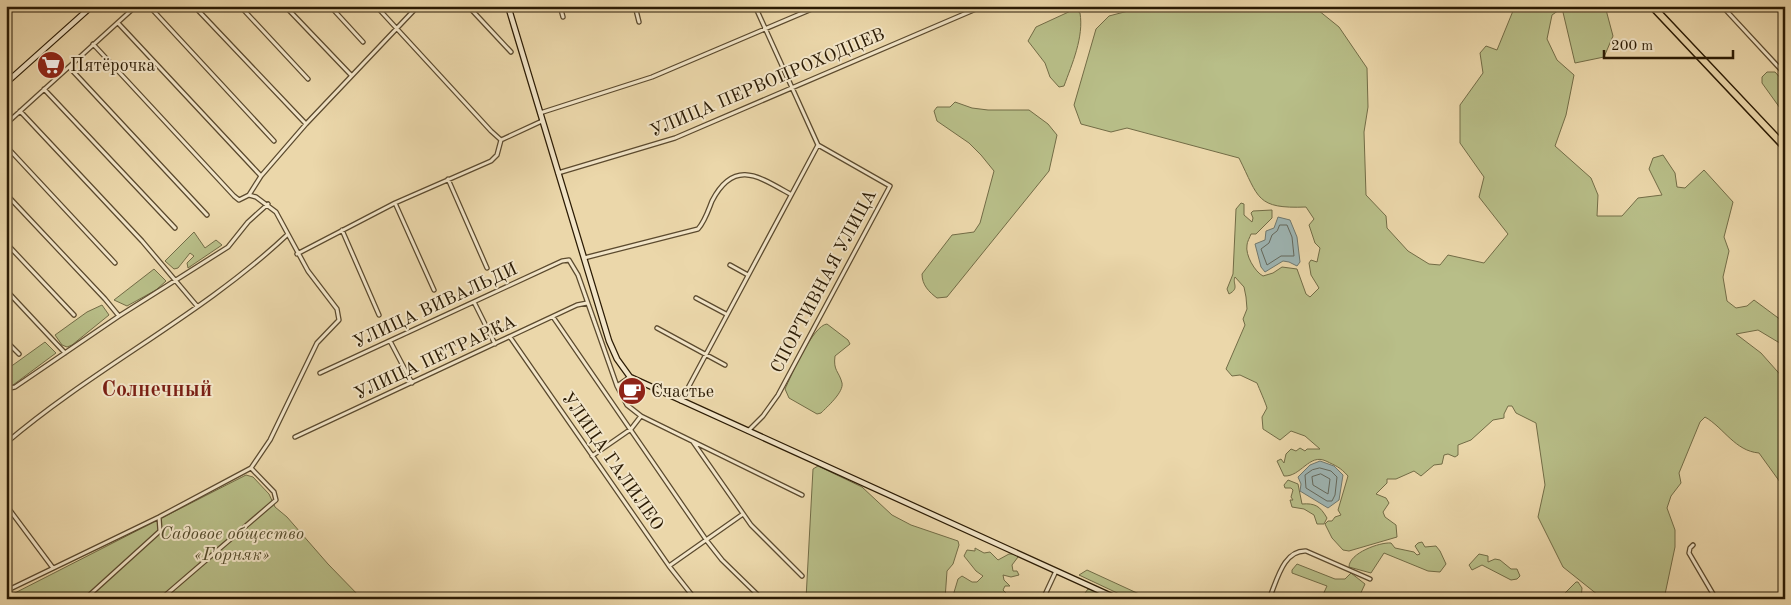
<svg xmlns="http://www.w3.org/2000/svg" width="1791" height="605" font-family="'Old Standard TT',serif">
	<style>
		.green { fill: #b8be88; stroke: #726c46 }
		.water { fill: #9eb6b5; stroke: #70786e }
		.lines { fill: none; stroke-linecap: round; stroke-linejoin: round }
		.shore { stroke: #64685c; stroke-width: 1 }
		.street-casing { stroke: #5b4a2e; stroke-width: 5.5 }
		.secondary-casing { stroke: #2b1b04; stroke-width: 7 }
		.highway-casing { stroke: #2b1b04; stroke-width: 9 }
		.street { stroke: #f2e5c8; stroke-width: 3 }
		.secondary { stroke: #f2e5c8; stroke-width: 4.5 }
		.highway { stroke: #ebd7aa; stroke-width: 6 }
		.labels { text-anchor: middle; stroke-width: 4; stroke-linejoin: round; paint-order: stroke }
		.poi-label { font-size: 18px; fill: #2b1b04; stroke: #f2e5c8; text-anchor: start }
		.street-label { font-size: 18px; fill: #2b1b04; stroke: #f2e5c8 }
		.park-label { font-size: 18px; font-style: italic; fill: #554c2c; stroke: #f2e5c8 }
		.district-label { font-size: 22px; font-weight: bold; fill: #7a1f14; stroke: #f2e5c8 }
	</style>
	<rect width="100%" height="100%" fill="#ebd7aa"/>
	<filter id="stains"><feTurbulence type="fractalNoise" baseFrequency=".004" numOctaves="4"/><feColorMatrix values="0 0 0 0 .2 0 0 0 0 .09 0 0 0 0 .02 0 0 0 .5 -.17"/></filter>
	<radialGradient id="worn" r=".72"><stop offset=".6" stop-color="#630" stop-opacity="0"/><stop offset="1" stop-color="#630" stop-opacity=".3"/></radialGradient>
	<path class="green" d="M1147 6H1313L1339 27 1367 68 1368 107 1364 132 1366 195 1386 216 1387 228 1408 251 1429 264 1440 265 1448 255 1484 263 1508 234 1479 197 1484 177 1460 143V105L1483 73 1480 53 1486 46 1497 50 1515 6H1605L1613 36 1604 57 1575 63 1562 8 1552 15 1547 39 1557 60 1574 75 1566 115 1555 146 1591 178 1598 195 1597 216H1622L1638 198 1662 195 1649 169 1653 158 1663 155 1675 173 1677 187 1685 188 1704 170 1733 202 1724 237 1729 251 1723 277 1727 301 1736 308 1747 306 1754 300 1785 323V345H1783L1758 330 1736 334 1761 353 1785 380V489L1759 453C1735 451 1724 428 1705 417L1700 422 1679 473 1681 483 1671 496 1667 508 1675 530V547L1664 599H1603L1563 567 1538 517 1545 485 1536 423 1516 413 1512 406H1508L1504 414V418L1493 420 1471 440 1458 445V455L1455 457 1448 454 1444 455 1442 464 1434 465 1421 476 1414 471 1396 479H1387V483L1376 494 1386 498 1389 503 1383 512 1385 517 1396 525 1397 537 1349 551 1343 550 1332 538 1325 524 1328 521H1332L1335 517 1341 515 1338 510 1348 476C1340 467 1336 466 1326 461 1309 453 1301 477 1284 476L1277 461 1281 459 1284 463 1286 454 1291 449 1296 451 1300 448 1305 451 1307 449H1320L1305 436 1291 431 1280 440 1263 429 1262 417 1267 408C1266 404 1259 388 1257 383L1240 375 1232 376 1226 369 1245 325 1243 319 1247 309 1246 297 1244 287 1235 277C1232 284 1240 288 1229 294L1227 289 1233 274 1236 209 1241 203 1244 204V215L1252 222 1253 218 1251 213 1253 211 1272 210V218L1256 234H1251C1250 237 1247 242 1247 245 1245 255 1255 272 1263 276L1273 273 1282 267 1297 269 1306 294 1310 297 1319 288 1311 275 1309 263 1311 260 1317 262 1320 248 1315 243 1309 225 1314 219 1306 207C1256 209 1259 198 1239 158L1127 128 1111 132 1081 124 1074 105 1096 29 1109 16Z
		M1075 9 1080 13C1084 37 1072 64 1064 86L1059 87 1050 77 1045 63 1028 41 1036 27Z
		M1767 72H1775L1785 83V115L1762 83V77Z
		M955 102 972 108 988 110H1029L1048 124 1057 135 1049 171 947 297 937 298C929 292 922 285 922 274L952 235 974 232 980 223 994 171 981 155 969 143 937 121 934 111 937 107H950Z
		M194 232 205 248 216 240 222 245 188 268 187 263 194 256 190 253 178 268 174 269 165 261Z
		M154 269 166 281 156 290 127 306 114 300Z
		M102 305 109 315 72 345 67 347 62 345 55 335 87 312Z
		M827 324 848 340 850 344 835 356C833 371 839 371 842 383 844 392 827 407 821 413L817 414 789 398 785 389C791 376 813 325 827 324Z
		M45 342 56 353 13 385 6 386V370Z
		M818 466 862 487 892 515 911 525 958 541 959 545 953 564 947 571 945 599H806L813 469Z
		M246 475 253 477 269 494 275 507 287 517 328 564 362 599H8L7 597Z
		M1288 480 1298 484 1302 504C1315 503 1320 506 1327 518L1324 524H1317L1314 515 1304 509 1292 507 1290 500H1293L1291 497 1293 490 1291 488H1285L1284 485Z
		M1422 542 1425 547 1436 546 1440 551 1446 564 1440 572 1428 571 1384 553 1371 573 1349 567C1349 553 1380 542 1391 543L1395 548 1414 552 1417 555 1420 554 1415 546 1418 543Z
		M975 548 984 553 990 552 998 560 1009 554H1015L1018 557 1012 565 1013 571H1017L1019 575 1011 577 1003 575 1004 580 1010 586H1005L1003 590 1007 594V599H952L958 579 962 576 972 582H977L983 576 976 571 964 556 967 550 975 551Z
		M1479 554 1488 556V562L1495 559 1500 560 1511 569H1517L1520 576 1517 579 1511 580 1482 565 1472 570 1469 565Z
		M1297 564 1335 579H1345L1351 573 1365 584 1358 599H1321L1327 586 1292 573V570Z
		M1087 570 1150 599H1130L1079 575Z
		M1576 582H1578L1582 588 1581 599H1563L1564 594Z
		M1088 589C1098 590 1102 597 1111 599H1088L1085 593Z"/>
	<path class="water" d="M1278 217 1290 220 1297 237 1300 262 1297 266 1289 262 1283 261 1265 272 1261 267 1255 244 1265 240 1266 231 1274 228Z
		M1320 461 1334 466 1343 475 1339 500 1328 508 1300 491 1301 484 1298 477 1310 465Z"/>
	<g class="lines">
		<path class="shore" d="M1280 225H1287L1292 237 1294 256H1281L1267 265 1261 249 1269 243 1272 235 1277 231Z
			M1320 468 1331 471 1337 477 1335 495 1332 501H1327L1306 488 1305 475 1312 470Z
			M1321 474 1330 479 1328 494 1313 485 1312 477Z"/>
		<defs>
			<path id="street" d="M149 6 274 141
				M194 6 306 124
				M240 6 308 79
				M285 6 351 75
				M330 6 363 42
				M376 6 491 131 501 140 542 121
				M468 6 511 52
				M560 6 563 17
				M635 6 639 22
				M1722 6 1785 74
				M118 23 261 176
				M69 67 207 215
				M44 89 175 228
				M20 111 142 241 197 306
				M540 113 652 77 819 6
				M6 124 136 6
				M6 146 115 263
				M558 173 675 138 983 6
				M448 179 487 268
				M6 194 105 299 119 316
				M249 195 261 176 306 124 418 6
				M395 203 434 290
				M342 230 379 315
				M6 243 74 315
				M297 254 395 203 491 161 497 155 501 140
				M584 258 698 229C705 221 708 211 712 201 734 159 758 176 790 194
				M730 265 748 275
				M6 290 65 353
				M696 298 726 314
				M474 302 495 344
				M553 317 707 541 722 560 762 599
				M657 328 725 365
				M510 337 669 566 695 599
				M6 341 19 354
				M390 341 412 383
				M320 373 562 261 569 260 578 275 617 386 627 405 641 416 802 495
				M617 386 630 377
				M6 389 15 387 119 316 228 247 248 222 268 204
				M681 401 818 145 755 6
				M748 431 763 416 778 395 890 186 818 145
				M295 437 577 305 587 303
				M693 442 751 525 802 576
				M6 443C95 367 202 315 287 235
				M592 456 631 429 641 416
				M6 505 53 568
				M1693 545 1690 548 1689 553 1716 599
				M669 566 743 514
				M6 591 159 517 251 468 270 440 317 343 339 320 337 309 308 271 276 212 256 197 249 195 239 200 234 196 93 44
				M6 592 12 599
				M85 599 160 531 159 517
				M161 599 276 500 274 492 251 468
				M1043 599 1056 571
				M1269 599C1277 581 1283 550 1306 551L1370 579
				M1783 599 1785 597"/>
			<path id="secondary" d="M508 6 609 341 617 359 630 377 1118 599
				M6 83 92 6"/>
			<path id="highway" d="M1652 6 1785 147"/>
		</defs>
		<use href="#street" class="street-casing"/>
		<use href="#secondary" class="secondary-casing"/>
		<use href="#highway" class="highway-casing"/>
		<use href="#street" class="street"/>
		<use href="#secondary" class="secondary"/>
		<use href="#highway" class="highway"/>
	</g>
	<defs>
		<symbol id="supermarket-disc" viewBox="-11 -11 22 22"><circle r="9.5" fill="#8f2418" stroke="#f2e5c8"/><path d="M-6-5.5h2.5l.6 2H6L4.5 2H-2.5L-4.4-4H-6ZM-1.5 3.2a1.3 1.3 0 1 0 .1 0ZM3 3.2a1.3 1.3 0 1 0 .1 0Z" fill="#fff"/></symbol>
		<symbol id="cafe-disc" viewBox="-11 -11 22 22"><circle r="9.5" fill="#8f2418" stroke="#f2e5c8"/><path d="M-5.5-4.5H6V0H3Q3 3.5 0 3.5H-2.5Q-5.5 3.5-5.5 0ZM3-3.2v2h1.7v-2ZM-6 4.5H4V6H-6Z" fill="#fff"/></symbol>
	</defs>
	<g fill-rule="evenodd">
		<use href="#supermarket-disc" x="35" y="49" width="32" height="32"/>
		<use href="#cafe-disc" x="616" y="375" width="32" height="32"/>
	</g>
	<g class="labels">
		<g class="poi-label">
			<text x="70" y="71">Пятёрочка</text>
			<text x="651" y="397">Счастье</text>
		</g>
		<g class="street-label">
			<text transform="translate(767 82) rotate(-23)" y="6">УЛИЦА ПЕРВОПРОХОДЦЕВ</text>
			<text transform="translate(823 281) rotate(-62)" y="6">СПОРТИВНАЯ УЛИЦА</text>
			<text transform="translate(435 305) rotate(-25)" y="6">УЛИЦА ВИВАЛЬДИ</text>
			<text transform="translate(435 357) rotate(-25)" y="6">УЛИЦА ПЕТРАРКА</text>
			<text transform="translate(613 461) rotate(55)" y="6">УЛИЦА ГАЛИЛЕО</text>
		</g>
		<g class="park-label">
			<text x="232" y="539">Садовое общество<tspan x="232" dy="21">«Горняк»</tspan></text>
		</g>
		<g class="district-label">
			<text x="157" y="396">Солнечный</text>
		</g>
	</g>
	<rect width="1791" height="605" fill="none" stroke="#ebd7aa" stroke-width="25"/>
	<rect x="8" y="8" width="1776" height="590" fill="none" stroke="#2b1b04" stroke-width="2.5"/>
	<rect x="12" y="12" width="1766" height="580" fill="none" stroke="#2b1b04"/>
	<path d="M1604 50v8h129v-8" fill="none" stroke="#2b1b04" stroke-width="2.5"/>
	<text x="1611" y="50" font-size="15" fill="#2b1b04" stroke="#f2e5c8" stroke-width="4" paint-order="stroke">200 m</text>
	<rect width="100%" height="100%" filter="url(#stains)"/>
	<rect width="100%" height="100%" fill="url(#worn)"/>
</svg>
